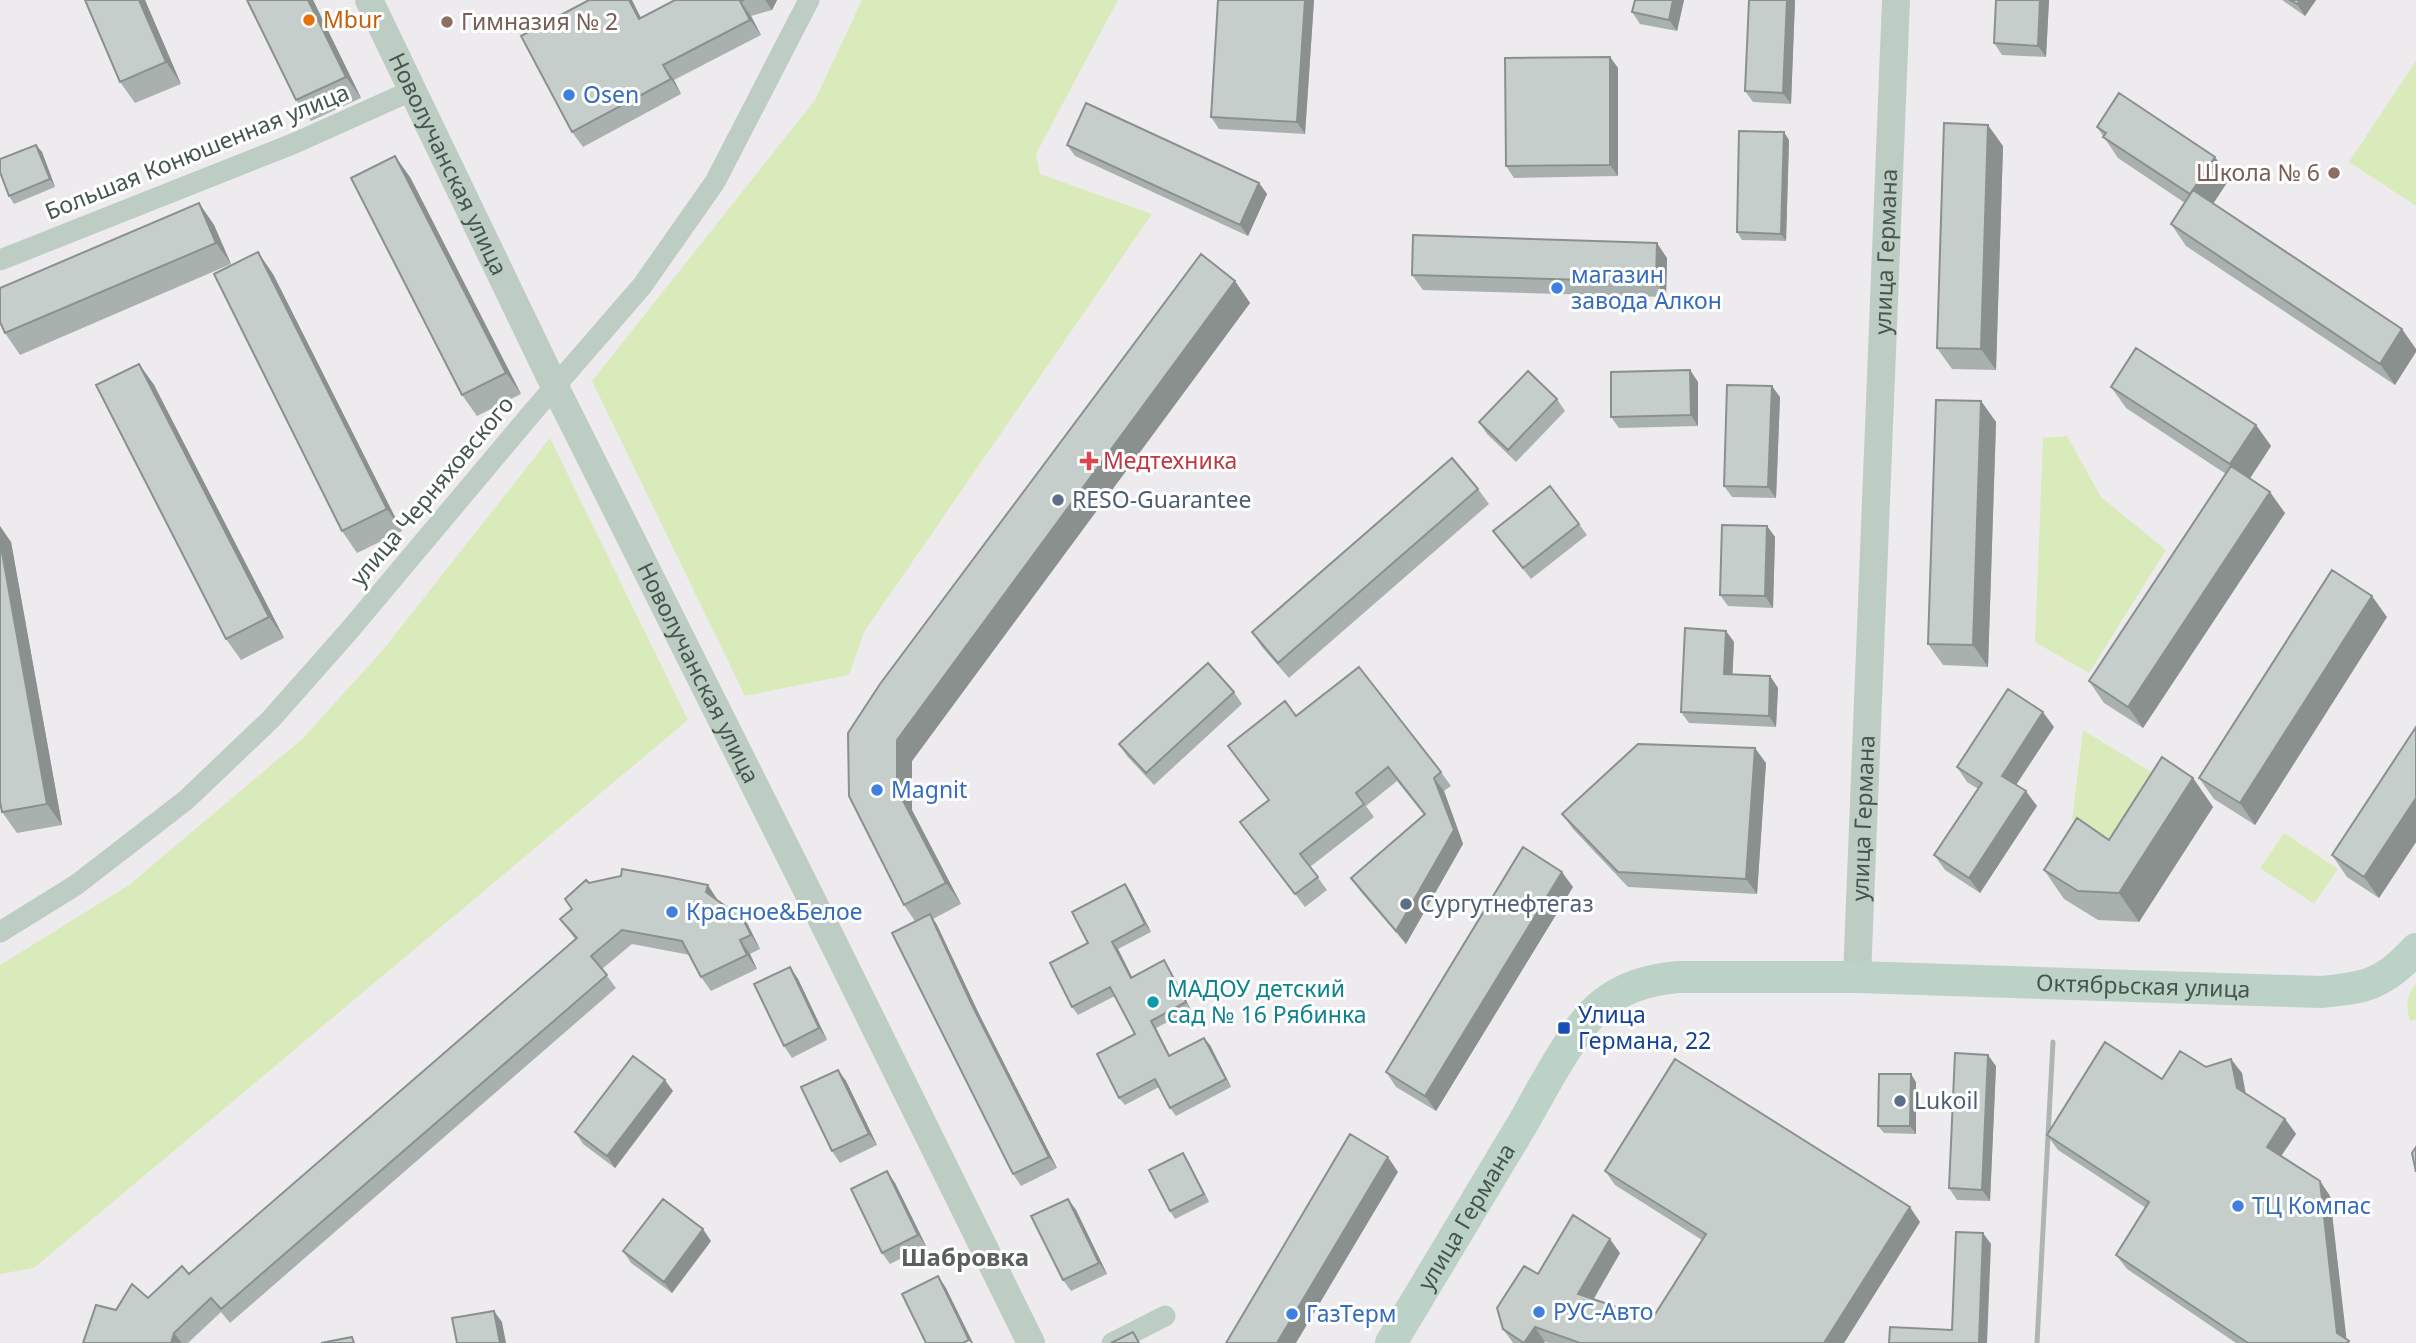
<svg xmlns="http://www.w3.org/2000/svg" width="2416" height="1343" font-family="'Noto Sans',sans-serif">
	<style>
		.green { fill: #daebbb }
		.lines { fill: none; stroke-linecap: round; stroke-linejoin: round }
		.minor { stroke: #bdcdc4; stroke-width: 21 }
		.tertiary { stroke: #bdcdc4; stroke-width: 28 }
		.secondary { stroke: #bdd2c7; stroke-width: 32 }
		.rail { stroke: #aeb6b2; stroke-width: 5 }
		.wall { fill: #a9b1af }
		.shaded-wall { fill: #8a908e }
		.building { fill: #c5cecb; stroke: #8a908e; stroke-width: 2 }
		.food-dot { fill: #e8710a; stroke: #fff; stroke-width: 2.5 }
		.education-dot { fill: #8d6e63; stroke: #fff; stroke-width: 2.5 }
		.shop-dot { fill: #3f7fe0; stroke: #fff; stroke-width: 2.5 }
		.health-dot { fill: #e0444e; stroke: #fff; stroke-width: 2.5 }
		.service-dot { fill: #5c6f8a; stroke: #fff; stroke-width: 2.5 }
		.culture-dot { fill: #0f9aa8; stroke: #fff; stroke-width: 2.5 }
		.transit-dot { fill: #1a4fb4; stroke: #fff; stroke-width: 2.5 }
		.labels { text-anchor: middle; stroke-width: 6; stroke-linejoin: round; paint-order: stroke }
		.food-label { font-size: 23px; fill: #c56008; stroke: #fff; text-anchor: start }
		.education-label { font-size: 23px; fill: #785e54; stroke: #fff; text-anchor: start }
		.shop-label { font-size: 23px; fill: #366cbe; stroke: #fff; text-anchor: start }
		.street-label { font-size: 23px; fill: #45574d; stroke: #fff }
		.health-label { font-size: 23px; fill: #be3a42; stroke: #fff; text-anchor: start }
		.service-label { font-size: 23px; fill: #4e5e75; stroke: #fff; text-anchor: start }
		.culture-label { font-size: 23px; fill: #0d838f; stroke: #fff; text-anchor: start }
		.transit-label { font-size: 23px; fill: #164399; stroke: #fff; text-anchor: start }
		.neighbourhood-label { font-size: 24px; font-weight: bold; fill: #59605c; stroke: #fff }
	</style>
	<rect width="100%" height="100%" fill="#eeebee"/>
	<path class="green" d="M862 0H1118L1036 154 1040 174 1152 214 864 632 849 675 745 696 592 381 815 100Z
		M2416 61V206L2349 162Z
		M2067 436 2101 497 2166 550 2089 673 2035 642 2043 438Z
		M550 438 688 720 34 1268 0 1274V965L129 885 302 739 382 651Z
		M2083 730 2174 786 2127 861 2072 819Z
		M2284 833 2338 869 2314 904 2260 868Z
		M2416 983V1020L2410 1021C2406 1007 2406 995 2416 983Z"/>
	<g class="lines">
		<path class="minor" d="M0 260 295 143 413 90
			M0 932 76 885 186 800 271 719 348 632 531 414 642 286 715 182 809 0
			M1112 1343 1165 1316"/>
		<g class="tertiary">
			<path id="s1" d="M369 0 555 387 830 936 1031 1343"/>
			<path id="s2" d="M1857 977 1896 0"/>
		</g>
		<path class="secondary" id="s3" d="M1391 1343C1435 1270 1479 1196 1523 1123 1542 1090 1572 1031 1599 1007 1622 987 1648 980 1678 977H1857L2321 992C2366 988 2384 984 2416 949"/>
		<path class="rail" d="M2037 1343 2053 1042"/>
	</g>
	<path class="wall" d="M85 0H145L181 84 135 103 120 82Z
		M313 0 361 98 311 121 296 100Z
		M675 0H777L772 10 751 16 761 35 674 80 681 94 583 147 572 132 641 18Z
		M1218 0H1314L1305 134 1219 129 1211 117Z
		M1635 0H1684L1677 31 1640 24 1632 12Z
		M1749 0H1795L1791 104 1753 102 1745 91Z
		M2049 0 2046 57 2002 55 1994 43Z
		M2282 0H2316L2305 16Z
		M1610 57 1618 68V176L1514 178 1506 166Z
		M2097 127 2230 178 2213 204 2402 329 2395 385 2186 246 2171 224 2185 203 2118 158Z
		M1789 140 1786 241 1742 240 1737 232Z
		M36 145 42 152 55 187 14 204 9 196Z
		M1067 145 1259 183 1267 194 1248 236 1075 156Z
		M2003 146 1996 370 1952 369 1937 348Z
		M410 177 521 394 477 416 462 395Z
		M199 203 214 225 231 264 20 355 5 333Z
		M1667 258 1666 297 1423 290 1412 275Z
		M273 274 402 531 357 553 342 531Z
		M1235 281 1250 303 912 761V810L961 904 933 919 937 925 979 1014 1057 1168 1021 1186 1013 1174 915 921 904 905 849 796Z
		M139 364 154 385 284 638 241 660 226 639Z
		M1690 370 1698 382V426L1619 428 1611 417Z
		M2111 387 2256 425 2271 446 2250 478 2285 513 2143 728 2104 703 2089 681 2226 474 2126 408Z
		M1780 397 1776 498 1732 497 1724 486Z
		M1557 399 1565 411 1516 462 1487 434 1479 422Z
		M1981 401 1996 422 1988 667 1943 665 1928 644Z
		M1478 489 1489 504 1289 678 1262 647 1252 632Z
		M1579 524 1587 535 1531 579 1493 531Z
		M1767 526 1775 537 1773 608 1728 606 1720 595Z
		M11 542 62 825 17 833 2 812Z
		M2387 617 2255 825 2214 799 2199 778Z
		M1726 631 1734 642 1732 675 1770 676 1778 688 1776 727 1689 723 1681 712Z
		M1234 692 1242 704 1154 785 1127 756 1119 744Z
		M1296 716 1441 772 1451 786 1444 791 1463 844 1406 944 1361 892 1351 878 1424 815 1397 781 1366 806 1374 817 1310 867 1327 890 1305 907 1240 822 1269 800 1228 746Z
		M2054 727 2016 785 2037 806 1980 893 1945 870 1934 855 1978 789 1967 782 1957 767Z
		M2416 727V842L2379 898 2347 877 2332 855Z
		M1766 763 1757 894 1628 887 1573 829 1562 814Z
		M2193 778 2213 807 2139 922 2098 920 2064 899 2044 870 2109 840Z
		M589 883 717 899V900L747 923 760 949 750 954 757 969 711 991 701 977 690 955 632 944 602 969 616 988 230 1323 221 1312 188 1343H83L116 1310 148 1298 189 1274 575 939 560 919 572 909Z
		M1573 887 1436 1111 1396 1087 1386 1072Z
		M1130 891 1151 932 1118 949 1132 977 1169 968 1191 1010 1156 1028 1170 1056 1210 1045 1231 1087 1176 1116 1170 1108 1159 1087 1125 1105 1119 1098 1135 1034 1115 996 1078 1015 1072 1007Z
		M790 967 798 979 827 1040 792 1058 784 1046Z
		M1996 1066 1990 1201 1957 1200 1949 1188Z
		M2206 1067 2242 1073 2246 1094 2285 1119 2296 1134 2281 1156 2320 1181 2330 1196 2346 1339 2350 1343H2236L2127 1269 2116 1255 2146 1208 2058 1150 2047 1135 2162 1079Z
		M838 1070 846 1081 877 1145 840 1163 832 1151Z
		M1916 1082V1134L1884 1133 1878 1126Z
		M673 1091 615 1168 583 1144 575 1132Z
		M1188 1161 1209 1202 1175 1219 1170 1211Z
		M1605 1171 1920 1222 1844 1343H1549L1545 1342 1544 1343H1513L1503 1329 1538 1274 1620 1253 1593 1299 1652 1319 1702 1240 1615 1185Z
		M895 1183 926 1246 890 1264 882 1253Z
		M1068 1199 1076 1210 1107 1274 1071 1291 1063 1280Z
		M711 1241 672 1293 631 1263 623 1251Z"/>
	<path class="shaded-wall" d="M139 0H145L181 84 166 62Z
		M308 0H313L361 98 346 77Z
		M629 0H632L649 34 639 19Z
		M765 0H777L772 10Z
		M1305 0H1314L1305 134 1297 122Z
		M1673 0H1684L1677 31 1669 20Z
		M1787 0H1795L1791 104 1783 93Z
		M2040 0H2049L2046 57 2038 46Z
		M2300 0H2316L2305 16 2297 4Z
		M740 1 751 16 761 35 750 20Z
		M1610 57 1618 68V176L1610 165Z
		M663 65 674 80 681 94 671 79Z
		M1988 125 2003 146 1996 370 1981 349Z
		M1784 132 1789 140 1786 241 1781 234Z
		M36 145 42 152 55 187 50 179Z
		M395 156 410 177 521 394 506 373Z
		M2215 157 2230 178 2205 216 2190 194Z
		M1259 183 1267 194 1248 236 1240 225Z
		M199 203 214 225 231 264 216 243Z
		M1657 243 1667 258 1666 297 1656 282Z
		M258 252 273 274 402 531 387 509Z
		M1235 281 1250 303 912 761V810L961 904 946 883 897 789V740Z
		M2402 329 2416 349V352L2395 385 2380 364Z
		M139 364 154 385 284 638 269 617Z
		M1690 370 1698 382V426L1691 415Z
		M1772 386 1780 397 1776 498 1768 487Z
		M1981 401 1996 422 1988 667 1973 645Z
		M2256 425 2271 446 2245 486 2230 464Z
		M2270 492 2285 513 2143 728 2128 707Z
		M0 526 11 542 62 825 47 804 0 541Z
		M1767 526 1775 537 1773 608 1765 596Z
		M2372 596 2387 617 2255 825 2240 803Z
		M1726 631 1734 642 1732 686 1724 674Z
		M1770 676 1778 688 1776 727 1769 716Z
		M2043 712 2054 727 2012 791 2002 776Z
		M1755 748 1766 763 1757 894 1746 879Z
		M1434 778 1444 791 1463 844 1406 944 1396 931Z
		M2193 778 2213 807 2139 922 2119 893Z
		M2026 791 2037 806 1980 893 1969 878Z
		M2416 798V842L2379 898 2364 877Z
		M1562 872 1573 887 1436 1111 1425 1096Z
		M1125 884 1130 891 1151 932 1145 924Z
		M708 885 717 899 716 906 706 892Z
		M738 909 747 923 760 949 751 935Z
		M930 914 937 925 979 1014 1057 1168 1049 1157 971 1003Z
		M740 940 750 954 757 969 747 955Z
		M1112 942 1118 949 1136 985 1131 978Z
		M1164 960 1169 968 1191 1010 1186 1002Z
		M790 967 798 979 827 1040 819 1028Z
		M1151 1021 1156 1028 1174 1064 1169 1056Z
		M1204 1038 1210 1045 1231 1087 1226 1079Z
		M1988 1055 1996 1066 1990 1201 1982 1190Z
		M2231 1059 2242 1073 2247 1103 2237 1088Z
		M838 1070 846 1081 877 1145 869 1134Z
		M1911 1074 1916 1082V1134L1910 1126Z
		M665 1080 673 1091 615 1168 607 1156Z
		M2285 1119 2296 1134 2277 1162 2267 1147Z
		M1183 1153 1188 1161 1209 1202 1204 1194Z
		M1388 1157 1398 1172 1296 1343H1277Z
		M887 1171 895 1183 926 1246 918 1235Z
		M2320 1181 2330 1196 2347 1343 2337 1333Z
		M1068 1199 1076 1210 1107 1274 1099 1263Z
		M1910 1207 1920 1222 1844 1343H1824Z
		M703 1229 711 1241 672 1293 664 1282Z
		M1983 1233 1991 1244 1987 1343H1979Z
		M1610 1239 1620 1253 1588 1309 1578 1294Z
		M938 1276 946 1288 973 1343H971L969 1340Z
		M494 1311 502 1322 506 1343H500Z
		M1535 1327 1545 1342 1544 1343H1524Z
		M174 1333 182 1343H171Z"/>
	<path class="building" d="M85 0H139L166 62 120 82Z
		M247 0H308L346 77 296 100Z
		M589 0H629L639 19 675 0H744L740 1 750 20 663 65 671 79 572 132 521 36Z
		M1218 0H1305L1297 122 1211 117Z
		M1635 0H1673L1669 20 1632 12Z
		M1749 0H1787L1783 93 1745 91Z
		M1996 0H2040L2038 46 1994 43Z
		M2290 0H2300L2297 4Z
		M1610 57V165L1506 166 1505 58Z
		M2119 93 2215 157 2190 194 2103 137 2106 133 2097 127Z
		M1086 103 1259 183 1240 225 1067 145Z
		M1944 123 1988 125 1981 349 1937 348Z
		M1739 131 1784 132 1781 234 1737 232Z
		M36 145 50 179 9 196 0 172V159Z
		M395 156 506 373 462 395 351 178Z
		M2193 190 2402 329 2380 364 2171 224Z
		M199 203 216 243 5 333 0 322V288Z
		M1413 235 1657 243 1656 282 1412 275Z
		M258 252 387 509 342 531 214 274Z
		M1201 254 1235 281 897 740V789L946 883 904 905 849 796 848 733 880 684Z
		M2136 348 2256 425 2230 464 2111 387Z
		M139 364 269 617 226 639 96 385Z
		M1690 370 1691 415 1611 417V372Z
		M1528 371 1557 399 1508 450 1479 422Z
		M1727 385 1772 386 1768 487 1724 486Z
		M1936 400 1981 401 1973 645 1928 644Z
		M1452 458 1478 489 1278 663 1252 632Z
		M2231 466 2270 492 2128 707 2089 681Z
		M1550 486 1579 524 1523 568 1493 531Z
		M1722 525 1767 526 1765 596 1720 595Z
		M0 541 47 804 2 812 0 802Z
		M2332 570 2372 596 2240 803 2199 778Z
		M1685 628 1726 631 1724 674 1770 676 1769 716 1681 712Z
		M1208 663 1234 692 1146 773 1119 744Z
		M1359 667 1441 772 1434 778 1454 830 1396 931 1351 878 1425 814 1388 767 1356 793 1364 804 1300 854 1318 877 1295 894 1240 822 1269 800 1228 746 1285 701 1296 716Z
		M2008 689 2043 712 2002 776 2026 791 1969 878 1934 855 1982 783 1957 767Z
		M2416 727V798L2364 877 2332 855Z
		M1638 744 1755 748 1746 879 1618 872 1562 814Z
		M2162 757 2193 778 2119 893 2078 891 2044 870 2077 818 2109 840Z
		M1523 847 1562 872 1425 1096 1386 1072Z
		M622 869 668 877 708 885 706 892 732 911 738 909 751 935 740 940 747 955 701 977 682 941 622 930 591 956 607 975 221 1309 211 1298 174 1333 171 1343H83L96 1305 116 1310 132 1284 148 1298 182 1266 189 1274 577 938 560 919 572 909 565 899 586 880 589 883 621 876Z
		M1125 884 1145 924 1112 942 1131 978 1164 960 1186 1002 1151 1021 1169 1056 1204 1038 1226 1079 1170 1108 1155 1079 1119 1098 1097 1054 1135 1034 1110 987 1072 1007 1050 963 1088 943 1072 912Z
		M930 914 971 1003 1049 1157 1013 1174 892 933Z
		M790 967 819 1028 784 1046 754 984Z
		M2105 1042 2162 1079 2180 1051 2206 1067 2231 1059 2237 1088 2285 1119 2267 1147 2320 1181 2337 1333 2349 1341 2347 1343H2248L2116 1255 2149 1202 2047 1135Z
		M1955 1053 1988 1055 1982 1190 1949 1188Z
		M633 1056 665 1080 607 1156 575 1132Z
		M1675 1059 1910 1207 1824 1343H1580L1535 1327 1524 1343 1503 1329 1497 1308 1524 1266 1538 1274 1573 1215 1610 1239 1578 1294 1652 1319 1706 1234 1605 1171Z
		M838 1070 869 1134 832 1151 801 1087Z
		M1879 1074H1911L1910 1126H1878Z
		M1350 1134 1388 1157 1277 1343H1226Z
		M2416 1147V1172L2412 1153Z
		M1183 1153 1204 1194 1170 1211 1149 1170Z
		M887 1171 918 1235 882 1253 851 1189Z
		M663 1199 703 1229 664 1282 623 1251Z
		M1068 1199 1099 1263 1063 1280 1031 1216Z
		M1956 1232 1983 1233 1979 1343H1889L1890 1327 1952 1330Z
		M938 1276 969 1340 963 1343H926L902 1294Z
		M494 1311 500 1343H457L452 1318Z
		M1133 1332 1139 1343H1111Z
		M352 1337 354 1343H321Z"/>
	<circle class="food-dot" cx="309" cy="20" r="7"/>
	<g class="education-dot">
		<circle cx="447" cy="22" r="7"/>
		<circle cx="2334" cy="173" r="7"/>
	</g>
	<g class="shop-dot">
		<circle cx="569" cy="95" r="7"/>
		<circle cx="1557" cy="288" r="7"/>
		<circle cx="877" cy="790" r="7"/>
		<circle cx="672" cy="912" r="7"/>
		<circle cx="2238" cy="1206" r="7"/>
		<circle cx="1539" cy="1312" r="7"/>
		<circle cx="1292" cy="1314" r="7"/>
	</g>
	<path class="health-dot" d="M1085.5 450.5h7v7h7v7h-7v7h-7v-7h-7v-7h7z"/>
	<g class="service-dot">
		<circle cx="1058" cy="500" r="7"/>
		<circle cx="1406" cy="904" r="7"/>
		<circle cx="1900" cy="1101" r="7"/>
	</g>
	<circle class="culture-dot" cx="1153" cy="1002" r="7"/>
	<rect class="transit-dot" x="1557" y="1021" width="14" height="14" rx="3.5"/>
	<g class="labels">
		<g class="food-label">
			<text x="323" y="28">Mbur</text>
		</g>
		<g class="education-label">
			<text x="461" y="30">Гимназия № 2</text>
			<text x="2320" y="181" text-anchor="end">Школа № 6</text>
		</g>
		<g class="shop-label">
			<text x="583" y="103">Osen</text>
			<text x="1571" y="283">магазин<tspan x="1571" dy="26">завода Алкон</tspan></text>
			<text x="891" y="798">Magnit</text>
			<text x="686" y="920">Красное&amp;Белое</text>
			<text x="2252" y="1214">ТЦ Компас</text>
			<text x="1553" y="1320">РУС-Авто</text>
			<text x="1306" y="1322">ГазТерм</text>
		</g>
		<g class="street-label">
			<text transform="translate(197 152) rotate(-22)" y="8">Большая Конюшенная улица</text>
			<text dy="8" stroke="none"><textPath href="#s1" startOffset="182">Новолучанская улица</textPath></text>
			<text dy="8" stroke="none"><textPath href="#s2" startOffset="726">улица Германа</textPath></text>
			<text transform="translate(432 491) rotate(-50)" y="8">улица Черняховского</text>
			<text dy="8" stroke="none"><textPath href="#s1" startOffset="749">Новолучанская улица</textPath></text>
			<text dy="8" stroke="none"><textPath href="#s2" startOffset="159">улица Германа</textPath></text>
			<text dy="8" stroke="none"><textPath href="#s3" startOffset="947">Октябрьская улица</textPath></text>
			<text dy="8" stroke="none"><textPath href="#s3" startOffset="147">улица Германа</textPath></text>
		</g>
		<g class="health-label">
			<text x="1103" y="469">Медтехника</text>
		</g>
		<g class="service-label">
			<text x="1072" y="508">RESO-Guarantee</text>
			<text x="1420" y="912">Сургутнефтегаз</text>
			<text x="1914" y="1109">Lukoil</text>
		</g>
		<g class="culture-label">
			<text x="1167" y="997">МАДОУ детский<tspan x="1167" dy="26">сад № 16 Рябинка</tspan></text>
		</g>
		<g class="transit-label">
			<text x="1578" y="1023">Улица<tspan x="1578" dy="26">Германа, 22</tspan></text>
		</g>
		<g class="neighbourhood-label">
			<text x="965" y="1266">Шабровка</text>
		</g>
	</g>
</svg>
